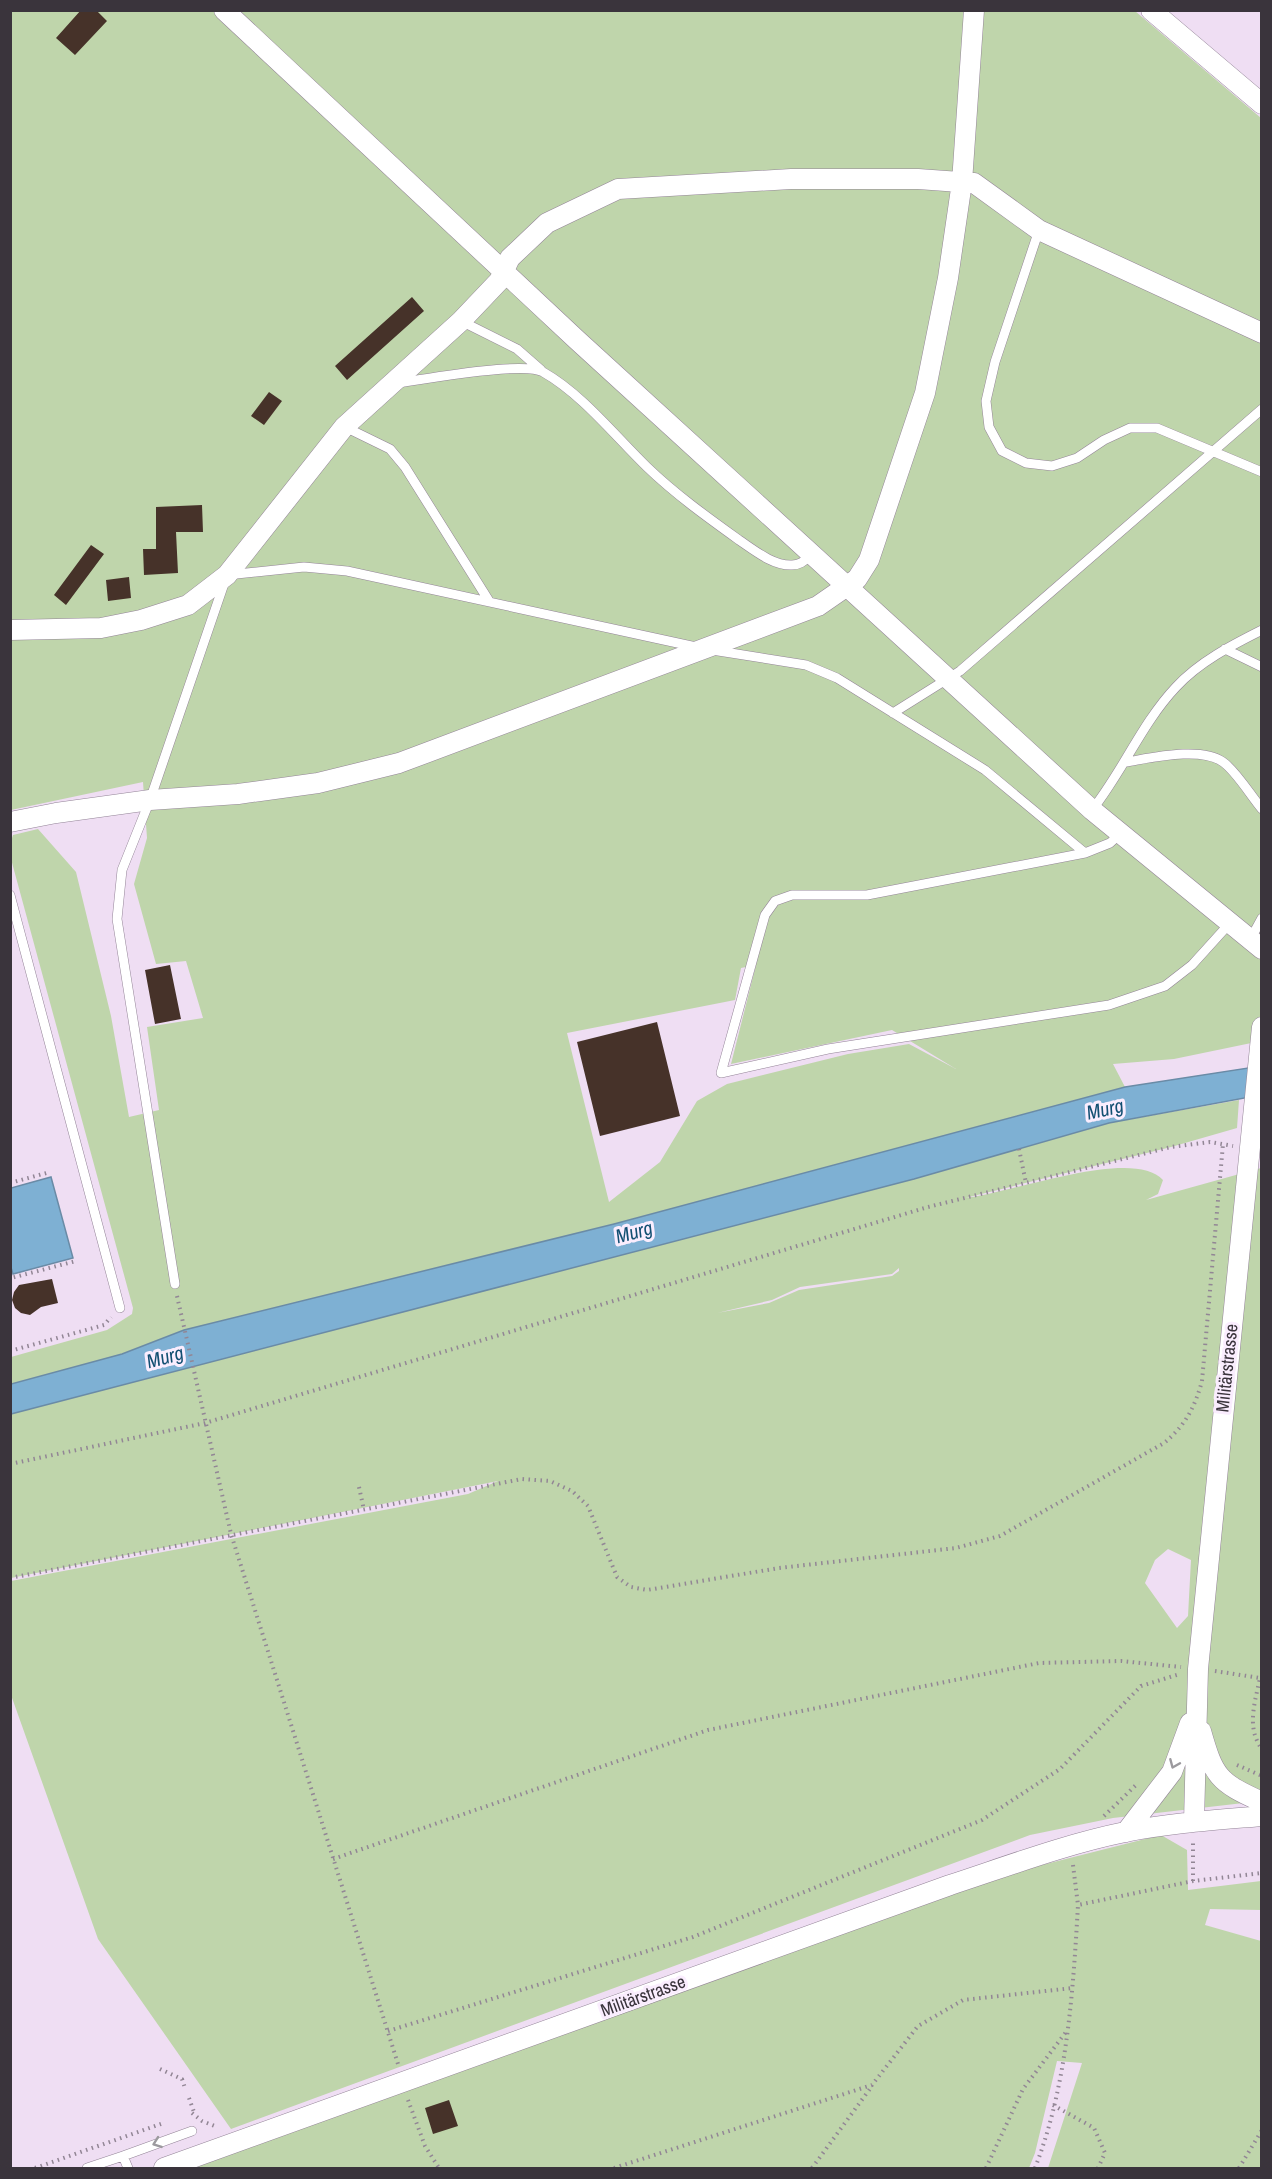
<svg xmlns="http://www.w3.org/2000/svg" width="1272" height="2179" font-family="'Archivo Narrow',sans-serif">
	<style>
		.green { fill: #bfd5ab; fill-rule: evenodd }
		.water { fill: #7eb0d3; stroke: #6a8ba6; stroke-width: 1.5 }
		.building { fill: #463229 }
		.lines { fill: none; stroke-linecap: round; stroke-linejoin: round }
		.lane-casing { stroke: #938497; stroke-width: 10 }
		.street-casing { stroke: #938497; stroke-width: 21 }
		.path { stroke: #928695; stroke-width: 4; stroke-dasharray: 1.5 4.5; stroke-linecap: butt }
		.lane { stroke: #fff; stroke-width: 9 }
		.street { stroke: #fff; stroke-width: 20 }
		.oneway { stroke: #9c9a9e }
		.labels { text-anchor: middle; stroke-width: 6; stroke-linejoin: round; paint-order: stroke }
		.street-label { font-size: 18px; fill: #3a343c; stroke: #faedfe }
		.water-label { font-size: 20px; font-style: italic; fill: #124f72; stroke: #faedfe }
	</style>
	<rect width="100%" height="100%" fill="#efdef3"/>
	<path class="green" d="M11 11H1135L1261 118V1041L1174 1059 1113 1064 1125 1087 614 1224 184 1330 122 1354 11 1384V1357L107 1330 132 1314 133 1308 11 859V841L13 835 38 829 76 872 111 1016 129 1117 159 1110 147 1027 203 1018 186 961 156 964 134 884 147 838 143 782 11 810ZM756 965 731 1064 892 1030 956 1069 909 1044 848 1054 727 1084 697 1101 660 1162 609 1202 567 1033 735 1000 741 968Z
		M1239 1100 1237 1128 1171 1147 965 1198C1009 1194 1133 1146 1163 1180L1158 1194 1146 1200 1261 1168V1801L1113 1818 1030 1835 231 2129 98 1939 11 1695V1581L468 1494 498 1481 11 1578V1414L914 1179 1109 1123ZM899 1268V1271L892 1276 799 1290 769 1303 717 1313 772 1300 800 1287 892 1274ZM1168 1549 1191 1560 1188 1616 1177 1628 1145 1583 1155 1560Z
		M1161 1835 1187 1850 1188 1890 1261 1881V1910L1210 1909 1205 1925 1261 1941V2168H1048L1082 2063 1057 2061 1035 2153 1029 2168H188L915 1906 1038 1866Z"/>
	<path class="water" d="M1261 1066V1095L1109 1123 914 1179 11 1414V1384L122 1354 184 1330 614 1224 1125 1087Z
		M51 1177 73 1258 13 1274 10 1264 11 1188Z"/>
	<path class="building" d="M81 10H96L107 21 75 55 56 38Z
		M412 297 424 311 347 380 335 366Z
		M269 392 282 401 264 425 251 416Z
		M202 505 203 532H176L178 573 144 575 143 549H156V507Z
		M91 545 104 554 66 605 54 595Z
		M129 577 131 598 108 601 106 580Z
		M170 965 181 1019 155 1024 145 970Z
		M657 1022 680 1116 600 1136 577 1042Z
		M52 1279 58 1303 41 1307 30 1315 21 1313 15 1308 12 1300 14 1292 19 1285Z
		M449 2100 458 2126 433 2134 425 2108Z"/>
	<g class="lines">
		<defs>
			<path id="lane" d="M1039 230 995 362 986 401 989 427 1002 451 1026 463 1052 466 1077 458 1104 440 1130 428H1157L1262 472
				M461 321 517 349 541 370
				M399 383C424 379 525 361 543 372 582 394 615 436 647 467 675 494 707 517 739 540 754 550 773 566 792 565 801 565 805 560 811 555
				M345 427 390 449 405 467 489 601
				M1225 649 1262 667
				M712 650 806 665 837 678 985 770 1085 853 1110 843 1120 834
				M893 713 960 671 1262 409
				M1126 762C1151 758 1201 746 1223 762 1236 771 1251 796 1262 809
				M1092 810C1123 771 1142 723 1176 687 1199 662 1232 645 1262 630
				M1085 853 867 895H792L775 901 765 915 721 1073 828 1049 1109 1005 1165 986 1192 965 1230 923
				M10 895 120 1308
				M1250 940 1262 918
				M175 1284 117 919 122 870 150 800 227 575 304 567 347 571 696 647
				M123 2156 192 2131
				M87 2168 123 2156 128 2168"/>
			<path id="street" d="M224 10 577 340 1092 810 1262 949
				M1151 10 1262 104
				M10 630 101 628 141 620 188 605 227 575 344 427 461 321 499 281 510 258 547 223 618 189 791 179H918L974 183 1039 230 1262 333
				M10 822 56 813 150 800 238 794 318 783 399 763 818 606 857 579 869 560 925 393 948 278 962 182 974 10
				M1201 1731C1214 1777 1218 1782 1262 1802
				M1194 1821 1198 1669 1262 1027
				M1126 1832 1172 1772 1190 1723
				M164 2168 950 1885C1008 1866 1066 1844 1125 1832 1170 1823 1216 1820 1262 1816"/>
		</defs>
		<use href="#lane" class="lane-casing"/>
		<use href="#street" class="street-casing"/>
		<path class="path" d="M1019 1149 1026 1183
			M10 1183 50 1172
			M10 1275 11 1278 76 1261
			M177 1296 231 1534 398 2064
			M10 1351 104 1325 111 1317
			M10 1464 205 1423 928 1207 1171 1147 1210 1142 1233 1146
			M359 1487 364 1510
			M10 1578 522 1479 550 1481 572 1491 588 1506 617 1577 631 1587 647 1590 779 1568 956 1548 1000 1536 1164 1443C1185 1426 1195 1407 1202 1381L1223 1144
			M1215 1671 1260 1678C1255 1702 1246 1728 1262 1749
			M1237 1765 1262 1776
			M1104 1816 1137 1784
			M333 1859 708 1730 1039 1663 1121 1661 1181 1667
			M1073 1865 1078 1905
			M1193 1881V1839
			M388 2031 693 1937 982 1820 1060 1769 1141 1686 1180 1674
			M160 2069 182 2079 185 2088
			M189 2098 194 2112
			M408 2100 425 2146 439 2168
			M1053 2105 1094 2128 1105 2153 1098 2168
			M192 2113 202 2121 217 2127
			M35 2168 161 2124
			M614 2168 872 2085 918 2026 963 2000 1073 1988
			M812 2168 872 2086
			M986 2168 1023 2089 1066 2032
			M1035 2168C1067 2086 1073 1993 1078 1905L1193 1881 1262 1873
			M1239 2168 1262 2130"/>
		<use href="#lane" class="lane"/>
		<use href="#street" class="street"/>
	</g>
	<defs><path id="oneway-chevron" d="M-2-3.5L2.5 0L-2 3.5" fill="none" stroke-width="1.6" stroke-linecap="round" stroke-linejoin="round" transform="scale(1.5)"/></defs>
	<g class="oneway">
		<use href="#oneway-chevron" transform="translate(1174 1764) rotate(113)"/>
		<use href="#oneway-chevron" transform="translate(157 2143) rotate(160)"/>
	</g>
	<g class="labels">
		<g class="street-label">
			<text transform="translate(1227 1368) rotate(-84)" y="6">Militärstrasse</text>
			<text transform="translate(643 1996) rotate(-20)" y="6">Militärstrasse</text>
		</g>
		<g class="water-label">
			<text transform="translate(1105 1109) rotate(-12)" y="7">Murg</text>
			<text transform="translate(634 1232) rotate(-15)" y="7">Murg</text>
			<text transform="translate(165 1357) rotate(-15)" y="7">Murg</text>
		</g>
	</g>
	<rect width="1272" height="2179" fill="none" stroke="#3a343c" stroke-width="24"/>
</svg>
